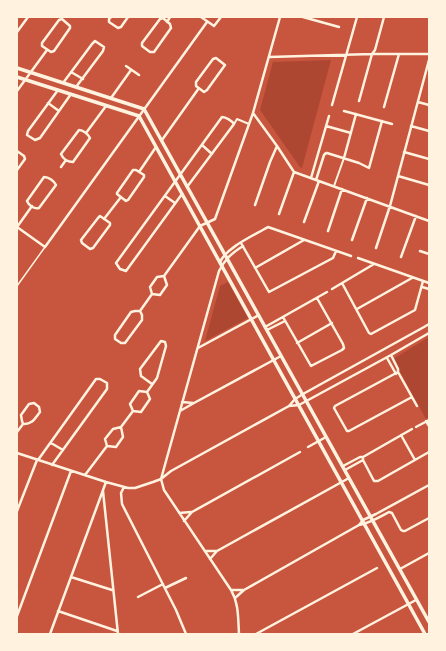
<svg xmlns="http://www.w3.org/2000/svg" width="446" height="651" font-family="'Times New Roman',serif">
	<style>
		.green { fill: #ae4732 }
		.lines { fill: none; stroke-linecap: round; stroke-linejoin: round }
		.service { stroke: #fff3e0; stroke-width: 1.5 }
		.pedestrian { stroke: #fff3e0; stroke-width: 2 }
		.minor { stroke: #fff3e0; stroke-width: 2.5 }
		.tertiary { stroke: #fff3e0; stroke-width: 3.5 }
	</style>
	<rect width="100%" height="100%" fill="#c8553d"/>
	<path class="green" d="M331 60 302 168 300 167 260 110 273 62Z
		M228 282 248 318 205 341 220 286Z
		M429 337V417L426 419 393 359Z"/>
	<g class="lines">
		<path class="service" d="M17 286 45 247"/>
		<path class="pedestrian" d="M234 124 237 119 249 124
			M334 186 344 158"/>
		<path class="minor" d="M111 17 109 19V22L118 28 121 27 128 17
			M201 17 214 26 221 17
			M303 17 339 27
			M163 18 170 24 171 28 154 52H150L142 46V43L160 19Z
			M62 19 70 26V28L54 51 51 52 42 46V43L59 20Z
			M167 22 170 17
			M17 32 28 17
			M269 57 372 54H429
			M216 58 225 65 207 90 204 92 196 86V82L213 59Z
			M126 66 139 75
			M71 72 83 79
			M63 83 92 44 95 41 104 47 103 51 76 87
			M58 90 28 131 27 135 35 140 40 138 71 94
			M17 91 47 50
			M111 98 131 70
			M359 101 372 54 375 50 384 17
			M418 102 429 105
			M48 103 59 111
			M332 105 357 17
			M384 107 399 54
			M344 111 392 124
			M253 113 277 146 294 172 429 221
			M326 126 351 133
			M411 126 429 131
			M79 130C83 130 88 134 90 138L73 162C68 162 63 159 61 154Z
			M86 133 106 106
			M162 140 199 88
			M202 145 212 154
			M17 151 24 156 25 159 17 170
			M404 152 429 159
			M344 158 356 114
			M61 167 66 160
			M133 170H136L144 175V177L128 200 126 201 117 194V193Z
			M139 172 156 147
			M398 176 429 185
			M44 177C49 177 54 181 56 185L39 208C34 209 29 206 27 201Z
			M311 178 329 116
			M316 180 324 155 326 153H327L359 163 369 168 382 121
			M182 194 126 271 120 269 116 263 222 117C226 117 232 121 234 124L187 187
			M165 196 175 203
			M255 205 270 162 277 146
			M279 214 294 172
			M100 216 110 223V225L93 248 90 249 82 243 81 240 98 218Z
			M104 219 121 197
			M304 222 319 181
			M17 227 45 247 207 22
			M17 227 32 206
			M328 231 342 189
			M352 240 367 198
			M241 243 269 292 333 258 336 251
			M376 248 390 206 429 60
			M420 251 429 254
			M401 257 416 216
			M358 258 429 283
			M220 262C227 247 253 236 268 227L351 256
			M255 268 304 240
			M342 283 369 333 371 334 415 310 423 281
			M422 287 429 289
			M332 289 374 264
			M152 294 150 287 157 277 164 276 200 226 215 219 253 113 280 17
			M152 294 160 295 167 285 164 276
			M357 309 412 278
			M140 311 142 315V320L125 343H121L115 339V335L131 312 135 311H140L152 294
			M283 317 311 366 342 350 344 348 343 344 317 298
			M265 327 327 292
			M267 330 285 321
			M297 343 332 323
			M198 348 259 315
			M391 355 398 369V372L417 406
			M387 358 396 374
			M398 372 335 406 334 408 347 431H349L412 397
			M147 392 157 378 166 346 165 342 161 341 140 369 141 376 152 384
			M182 402 193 403
			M34 403 39 407 40 412C35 418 32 425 23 424L22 421 21 415 29 404Z
			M289 406 299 405 391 355 429 333
			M133 411 141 412 150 399 147 392
			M133 411 130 404 139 391 147 392
			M180 411 194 403 281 356
			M426 421 429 426
			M416 427 429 420
			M17 432 23 424
			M401 435 415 460
			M51 443 63 450
			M107 446 105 439 113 429 121 427 133 411
			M107 446 116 447 123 437 121 427
			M308 447 326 437
			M17 453 106 482 128 488H135L153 482 161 479 171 471 289 406 295 399 303 394 424 327 429 324
			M363 457 412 429
			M38 460 96 379H100L107 383V389L52 465
			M343 466 360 457H363V460L374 481H378L429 452
			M345 470 363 460
			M85 475 107 446
			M124 487 121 493 122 504 176 610 186 634
			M103 491 118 634
			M17 511 37 460
			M179 513 191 512
			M184 521 192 512 300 452
			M359 525 363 520 376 514 429 485
			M205 551H217
			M210 559 217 551 349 478
			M400 569 429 553
			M71 577 112 590
			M165 588 186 578
			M231 590H243
			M138 597 163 584
			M235 598 244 590 359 525C370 523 380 517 389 512L392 513 401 530 403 531H405L429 518
			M58 611 117 631
			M17 616 71 471
			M50 634 106 482
			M239 634C238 618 239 604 231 590L164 490 161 479 219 271C225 259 232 253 243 246
			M256 634 377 568
			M353 634 416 600"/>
		<path class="tertiary" d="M17 68 144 109 429 622
			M17 77 139 116 425 634"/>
	</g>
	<rect width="446" height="651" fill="none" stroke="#fff3e0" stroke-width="36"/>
</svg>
